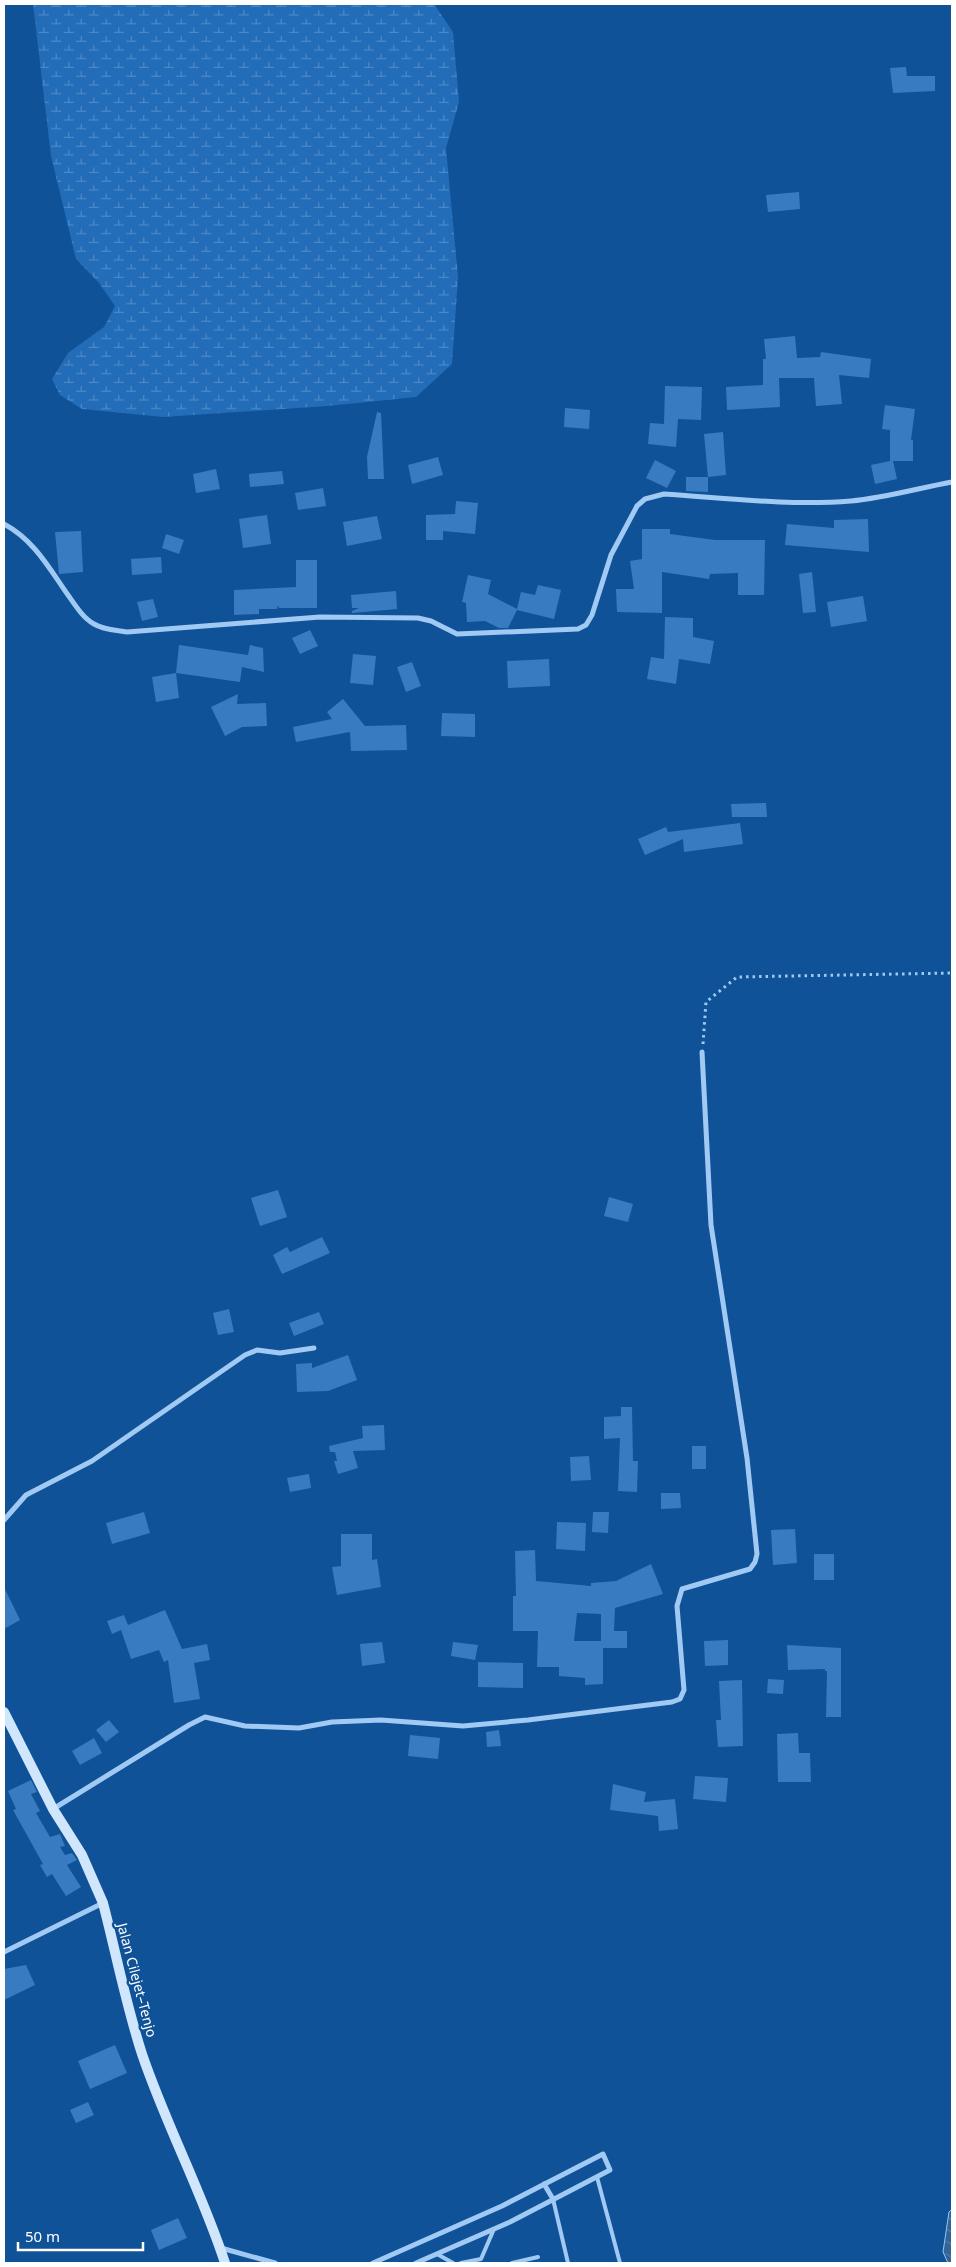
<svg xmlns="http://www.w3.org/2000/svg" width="956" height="2267" font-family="'Noto Sans',sans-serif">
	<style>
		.wetland { fill: url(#wetland-marsh) }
		.water { fill: url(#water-waves); stroke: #92c6f8 }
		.building { fill: #387bc1; fill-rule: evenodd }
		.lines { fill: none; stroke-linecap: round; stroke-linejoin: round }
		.path { stroke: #a0caf4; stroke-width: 3; stroke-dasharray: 2.5 4; stroke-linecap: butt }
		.lane { stroke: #a0caf4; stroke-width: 4 }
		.street { stroke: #a0caf4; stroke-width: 5 }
		.secondary { stroke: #d0e6fd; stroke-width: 10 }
		.labels { text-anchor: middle; stroke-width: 5; stroke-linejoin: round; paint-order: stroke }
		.street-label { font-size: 14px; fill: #fff; stroke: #105298 }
	</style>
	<defs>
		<pattern id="wetland-marsh" width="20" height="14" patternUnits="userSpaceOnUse" patternTransform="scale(1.25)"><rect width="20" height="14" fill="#226cb8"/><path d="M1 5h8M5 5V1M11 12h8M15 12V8" fill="none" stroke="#4e89c6"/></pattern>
		<pattern id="water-waves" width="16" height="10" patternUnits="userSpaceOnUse" patternTransform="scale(1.25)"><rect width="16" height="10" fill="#346497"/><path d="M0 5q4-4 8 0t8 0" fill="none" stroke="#527ba7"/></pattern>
	</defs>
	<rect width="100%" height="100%" fill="#105298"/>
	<path class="wetland" d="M33 4H434L453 32 459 102 446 148 458 277 452 364 416 397 327 406 163 417 82 409 60 395 52 379 68 353 104 327 115 306 99 283 76 259 51 156Z"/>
	<path class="water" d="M952 2209V2263H948L943 2252 949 2212Z"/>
	<path class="building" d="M906 67 907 76H935V91L893 93 890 68Z
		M799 192 800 209 768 212 766 195Z
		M795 336 797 358 820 357 821 352 871 359 869 378 839 375 842 404 816 406 814 378H779L780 407 727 410 726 387 763 385V359H766L764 339Z
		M665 386 702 387 701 420 678 419 676 447 648 444 650 423 664 424Z
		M885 405 915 409 911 440H913V461H893L897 479 875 484 871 465 890 461V430L882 429Z
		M565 408 590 410 589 429 564 427Z
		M377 412 381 413 384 479H368L367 457Z
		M723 432 726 475 708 477 704 434Z
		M438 457 443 475 412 484 408 465Z
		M655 460 676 471 667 488 646 478Z
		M216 469 220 489 196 493 193 474Z
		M282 471 284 484 250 487 249 474Z
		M686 477H708V492L686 491Z
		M323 488 326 506 298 510 295 493Z
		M456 501 478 503 475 534 443 531V540H426V515L455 514Z
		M267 515 271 544 243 548 239 519Z
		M377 516 382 539 347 546 343 522Z
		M868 519 869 552 785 545 787 524 834 528V520Z
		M642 529H670V534L715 540H765L764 595H738V573L710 574 709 579 662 572V613L617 612 616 589H634L630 561 642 559Z
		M81 531 83 572 59 574 55 532Z
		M166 534 184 540 179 554 162 548Z
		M161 557 162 573 132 575 131 559Z
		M296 560H317V608H279L278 605 277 609H259V614L234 615V590L296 587Z
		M812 572 816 612 803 613 799 574Z
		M468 575 491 580 488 594 517 609 521 592 535 595 538 585 561 590 554 619 517 610 508 628H499L485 621 467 622 466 603 462 602Z
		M396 591 397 609 352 613V611L359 608H352L351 595Z
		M863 596 867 621 831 627 827 602Z
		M153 599 158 617 142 621 137 602Z
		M665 617 693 618V637L714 641 710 664 679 659 676 684 647 679 651 657 664 659Z
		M310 630 318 646 300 654 292 638Z
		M179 645 248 655 250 645 263 648 264 672 242 667 240 682 176 673 179 698 156 702 152 677 176 673Z
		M353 654 376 656 373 685 350 683Z
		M549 659 550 686 508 688 507 661Z
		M412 662 421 686 406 692 397 667Z
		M238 694 237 704 266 703 267 726 242 727 225 736 211 707Z
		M343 699 365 726 406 725 407 750 351 751 350 732 296 742 293 727 332 719 327 712Z
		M442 713 475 714V737L441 736Z
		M766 803 767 817H732L731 804Z
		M740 823 743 844 684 852 683 839 645 855 638 839 666 827 668 832Z
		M278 1190 287 1217 260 1226 251 1198Z
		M609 1197 633 1204 628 1222 604 1216Z
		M322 1237 330 1253 282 1274 273 1255 287 1247 290 1252Z
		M229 1309 234 1332 218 1335 213 1313Z
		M319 1312 324 1324 294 1336 289 1323Z
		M348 1355 357 1380 328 1391 297 1392 296 1364 312 1363V1368Z
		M621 1407H632L633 1461H638L637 1492 618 1491 620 1438 604 1439V1417L621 1416Z
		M384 1425 385 1450 353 1451 358 1468 338 1474 334 1461H337L335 1452H330L329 1446 363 1438 362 1426Z
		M692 1446H706V1469H692Z
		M589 1456 591 1480 571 1481 570 1457Z
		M309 1474 311 1488 290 1492 287 1478Z
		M661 1493H680L681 1508 661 1509Z
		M144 1512 150 1533 112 1544 106 1523Z
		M593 1512H609L608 1533 592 1532Z
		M557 1522 586 1523 585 1551 556 1549Z
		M795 1529 797 1563 773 1565 771 1530Z
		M341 1534H372V1560L377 1559 381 1587 337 1595 332 1567 341 1566Z
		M535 1550 536 1581 591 1586V1583L616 1581 651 1564 663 1594 615 1608 614 1631H627V1648H603V1684L585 1685V1678L559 1676V1667H537L538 1631H513V1596H516L515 1551ZM577 1613 601 1614V1641H574Z
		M814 1554H834V1580H814Z
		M4 1587 20 1620 4 1629Z
		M165 1610 182 1649 207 1644 210 1660 194 1663 200 1699 174 1703 168 1660 164 1662 159 1650 131 1659 121 1630 112 1634 107 1621 124 1615 128 1625Z
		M728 1640V1665L705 1666 704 1641Z
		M382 1642 385 1663 362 1666 360 1644Z
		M453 1642 478 1645 475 1660 451 1656Z
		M787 1645 841 1648V1717H826L827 1671H825V1669L788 1670Z
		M478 1662 523 1663V1688L478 1687Z
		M768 1679 784 1680 783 1694 767 1693Z
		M742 1680 743 1746 718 1747 716 1720H721L719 1681Z
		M109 1720 119 1732 106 1742 96 1730Z
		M499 1730 501 1746 487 1747 486 1732Z
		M798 1733 799 1753H810L811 1782H778L777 1734Z
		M410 1735 440 1738 438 1759 408 1756Z
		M94 1738 102 1753 80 1765 72 1751Z
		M695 1776 728 1778 726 1802 693 1799Z
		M31 1780 37 1792 31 1794 40 1811 36 1813 50 1837 60 1834 65 1846 60 1847 65 1855 72 1853 77 1860 67 1865 81 1887 66 1896 52 1874 47 1877 40 1865 43 1864 13 1810 16 1809 8 1791Z
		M613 1784 646 1792 644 1802 675 1799 678 1829 659 1831 658 1816 610 1810Z
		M26 1965 35 1985 4 2000V1969Z
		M115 2045 127 2073 90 2089 78 2061Z
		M88 2102 94 2115 76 2123 70 2110Z
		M178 2218 187 2238 159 2250 151 2230Z"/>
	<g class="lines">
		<path class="path" d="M703 1044 706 1002 737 977 952 973"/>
		<path class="lane" d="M597 2177 620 2263
			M553 2199 568 2263
			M437 2254 453 2263
			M461 2263 481 2259 494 2229
			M512 2263 538 2257"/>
		<path class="street" d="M4 524C34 540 49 568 68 595 75 605 83 618 94 624 104 630 116 630 127 632L320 617 418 618 431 621 457 634 578 629 586 625 592 615 611 555 637 506 645 499 664 494C726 498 789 506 851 501 885 498 919 488 952 482
			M4 1520 26 1495 92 1461 245 1355 257 1350 280 1353 314 1348
			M53 1809 189 1725 205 1717 245 1726 299 1728 332 1722 381 1720 463 1726 528 1720 672 1702 680 1699 684 1690 677 1606 682 1589 750 1569 755 1562 757 1554 747 1458 711 1225 702 1052
			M4 1952 103 1903
			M544 2184 553 2199
			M221 2248 275 2263
			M373 2263 502 2206 603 2154 610 2170 510 2222 416 2263"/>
		<path class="secondary" d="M4 1712 53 1809 82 1855 103 1903C116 1953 126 2005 142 2054 166 2125 202 2192 225 2263"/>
	</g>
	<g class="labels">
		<g class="street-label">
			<text transform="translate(137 1980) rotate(75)" y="5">Jalan Cilejet–Tenjo</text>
		</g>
	</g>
	<rect width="956" height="2267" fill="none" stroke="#ffffff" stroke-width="10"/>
	<path d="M18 2242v8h125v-8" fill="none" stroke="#ffffff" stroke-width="2.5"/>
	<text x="25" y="2242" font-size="15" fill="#ffffff" stroke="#105298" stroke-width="4" paint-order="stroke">50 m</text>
</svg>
